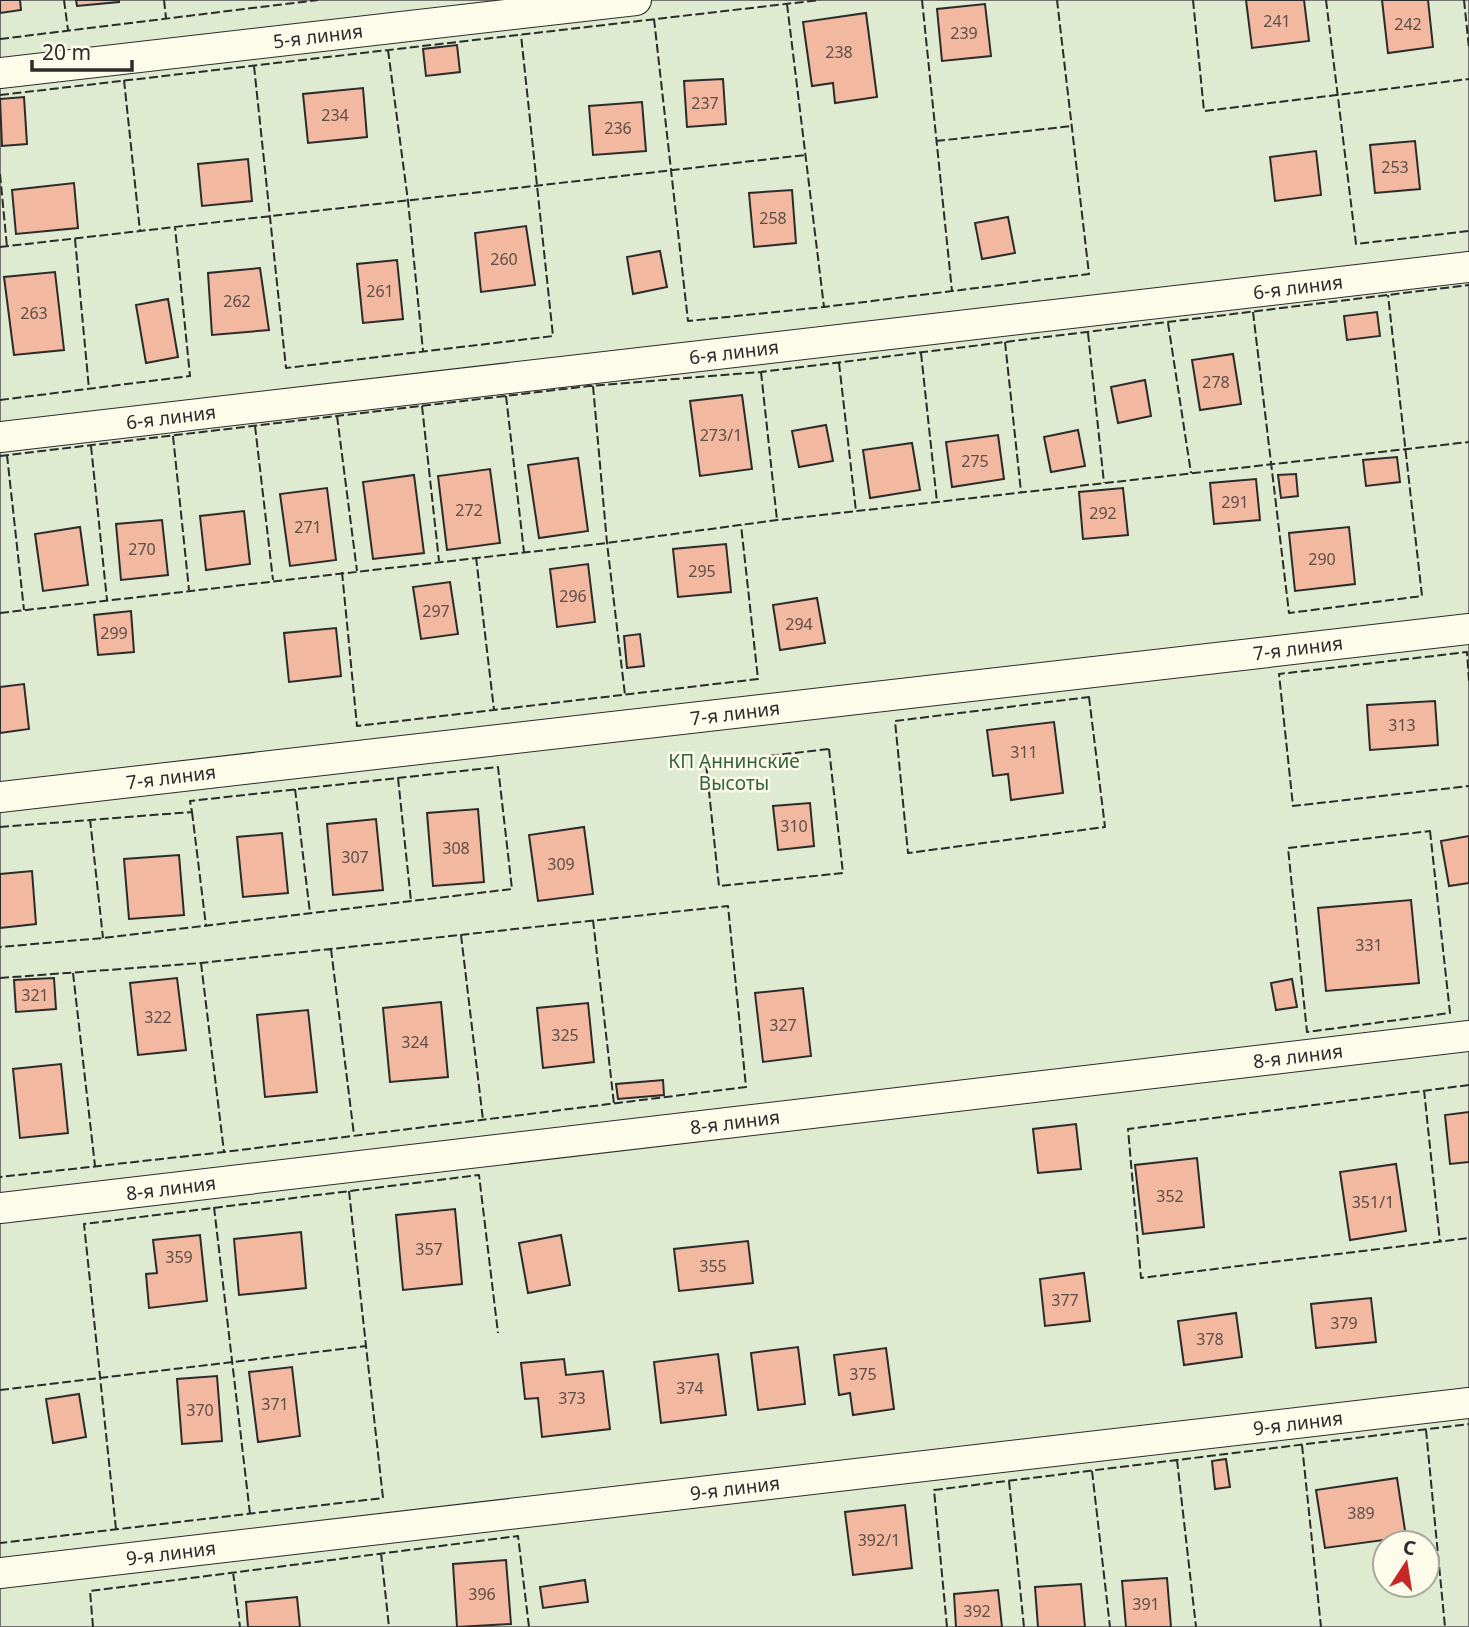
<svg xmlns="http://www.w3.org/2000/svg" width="1469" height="1627" font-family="'Noto Sans',sans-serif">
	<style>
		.green { fill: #deebd1; stroke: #74746e; stroke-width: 2; fill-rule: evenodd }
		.building { fill: #f2b8a0; stroke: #2b2b2b; stroke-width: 2 }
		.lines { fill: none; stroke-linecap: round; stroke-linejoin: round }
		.minor-casing { stroke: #2b2b2b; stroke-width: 32 }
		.minor { stroke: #fdfbea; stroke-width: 30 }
		.fence { stroke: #2b2b2b; stroke-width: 2; stroke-dasharray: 9 3.5; stroke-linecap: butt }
		.labels { text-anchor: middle; stroke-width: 5; stroke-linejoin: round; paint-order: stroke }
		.number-label { font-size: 16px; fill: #5d4e48 }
		.street-label { font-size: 19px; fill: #2b2b2b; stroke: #fdfbea }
		.park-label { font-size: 19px; fill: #34623c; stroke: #fdfbea }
	</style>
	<rect width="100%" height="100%" fill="#fdfbea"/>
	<path class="green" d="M0 0H1469V1627H0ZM1385 1543H1427V1585H1385Z"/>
	<path class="building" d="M0 0H20L21 10 0 13Z
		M76 0H119V2L77 6Z
		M1246 0H1304L1309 41 1252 48Z
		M1382 0H1428L1433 47 1388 53Z
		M985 4 991 56 942 61 937 9Z
		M866 13 877 97 835 103 833 83 812 86 803 22Z
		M457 45 460 72 426 76 423 49Z
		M723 79 726 124 687 127 684 81Z
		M363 88 367 137 308 143 303 94Z
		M24 97 27 144 2 146 0 99Z
		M642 102 646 151 593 155 589 106Z
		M1415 141 1420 189 1375 193 1370 145Z
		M1316 151 1321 195 1275 201 1270 157Z
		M248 159 252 201 202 206 198 164Z
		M74 183 78 228 16 234 12 190Z
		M792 190 796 243 754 247 749 193Z
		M1008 217 1015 253 982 259 975 223Z
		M526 226 535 285 481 292 475 233Z
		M660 251 667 287 633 294 627 257Z
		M397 260 403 319 363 323 357 264Z
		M260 268 269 330 212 335 208 273Z
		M55 272 64 350 14 355 4 277Z
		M168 299 178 357 146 363 136 305Z
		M1377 312 1380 336 1347 340 1344 316Z
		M1233 354 1241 404 1200 410 1192 360Z
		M1145 380 1151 416 1118 423 1111 387Z
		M742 395 752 469 700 476 690 401Z
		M826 425 833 461 799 467 792 431Z
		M1078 430 1085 466 1051 472 1044 437Z
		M998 435 1004 479 952 487 946 442Z
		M912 443 920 490 870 498 863 450Z
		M1397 457 1400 482 1366 486 1363 460Z
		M578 458 588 531 539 538 528 465Z
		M490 469 500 543 447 550 438 476Z
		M1296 474 1298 496 1281 498 1278 475Z
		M414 475 424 553 373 559 363 482Z
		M1256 479 1260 520 1214 524 1210 483Z
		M327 488 336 560 290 566 280 494Z
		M1123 488 1128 535 1083 539 1079 492Z
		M244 511 250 564 206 570 200 516Z
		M162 520 168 575 121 580 116 524Z
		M80 527 88 585 43 591 35 534Z
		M1349 527 1355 584 1295 591 1289 533Z
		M726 544 731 592 678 597 673 549Z
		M588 564 595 622 557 627 550 569Z
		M450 582 458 634 421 639 413 587Z
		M817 598 825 643 780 650 773 605Z
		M131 611 134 652 98 655 94 615Z
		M336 628 341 676 289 682 284 633Z
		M640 634 644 666 627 668 624 636Z
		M24 684 29 729 0 733V687Z
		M1435 701 1438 745 1370 750 1367 705Z
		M1054 722 1063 793 1011 800 1008 774 993 776 987 730Z
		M810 803 814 846 778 850 773 806Z
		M478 809 484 882 433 886 427 813Z
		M376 819 383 890 333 895 327 824Z
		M584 827 593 894 538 901 529 835Z
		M282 833 288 893 243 897 237 837Z
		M1469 836V883L1449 886 1441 841Z
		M179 855 184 915 129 919 124 859Z
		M32 871 36 924 0 928V874Z
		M1411 900 1419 983 1326 991 1318 908Z
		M54 978 56 1009 16 1012 14 980Z
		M177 978 186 1050 138 1055 130 983Z
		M1292 979 1297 1007 1276 1010 1271 983Z
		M803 988 811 1056 763 1062 755 993Z
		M441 1002 448 1077 390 1082 383 1008Z
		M588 1003 594 1062 543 1068 537 1008Z
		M308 1010 317 1092 265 1097 257 1015Z
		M61 1064 68 1133 20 1138 13 1069Z
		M663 1080 664 1095 618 1099 616 1084Z
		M1469 1112V1162L1450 1164 1445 1115Z
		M1076 1124 1081 1169 1038 1173 1033 1129Z
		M1197 1158 1204 1227 1143 1234 1135 1165Z
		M1396 1164 1406 1231 1350 1240 1340 1172Z
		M455 1209 462 1284 403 1290 396 1215Z
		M301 1232 306 1288 239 1295 234 1239Z
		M200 1235 207 1301 149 1308 146 1274 157 1273 153 1240Z
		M561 1235 570 1285 528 1293 519 1243Z
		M748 1241 753 1283 679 1291 674 1249Z
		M1084 1273 1090 1321 1045 1326 1040 1279Z
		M1371 1298 1376 1342 1316 1348 1311 1304Z
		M1236 1313 1242 1357 1184 1365 1178 1321Z
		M798 1347 805 1404 758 1410 751 1353Z
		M886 1348 894 1409 853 1415 850 1393 839 1395 834 1355Z
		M718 1354 726 1415 661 1423 654 1362Z
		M564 1359 566 1375 603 1371 610 1429 542 1437 538 1398 525 1399 521 1363Z
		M292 1367 300 1436 258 1442 249 1372Z
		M217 1376 222 1441 182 1444 177 1379Z
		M79 1394 86 1437 53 1443 46 1399Z
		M1226 1459 1230 1487 1215 1489 1212 1461Z
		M1397 1478 1406 1537 1325 1548 1316 1490Z
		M905 1505 912 1568 853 1575 845 1512Z
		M506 1560 511 1624 457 1627 453 1564Z
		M1167 1578 1171 1627H1126L1122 1581Z
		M585 1580 588 1602 543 1608 540 1587Z
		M1081 1584 1085 1627H1038L1035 1587Z
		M998 1590 1002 1627H956L954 1594Z
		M297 1597 300 1627H248L246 1602Z"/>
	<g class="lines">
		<defs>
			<path id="minor" d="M0 73 636 0
				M0 437 1469 267
				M0 797 1469 629
				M0 1208 1469 1036
				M0 1573 1469 1403"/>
		</defs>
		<use href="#minor" class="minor-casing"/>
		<use href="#minor" class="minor"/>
		<path class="fence" d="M64 0 68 30
			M164 0 166 18
			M922 0 952 291
			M1193 0 1204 111 1469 79
			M1326 0 1356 244 1469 231
			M1464 0 1469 48
			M787 4 824 307
			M654 19 688 321 824 307 1089 274 1057 0
			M0 39 318 0
			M388 50 408 201 423 351
			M254 66 286 368 553 336 521 35
			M124 80 140 231
			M0 95 820 0
			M936 141 1072 126
			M0 174 7 247
			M75 239 89 389
			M0 247 805 155
			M1253 312 1289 613 1422 596 1388 295
			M1168 323 1191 473
			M1088 333 1104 483
			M1005 342 1021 492
			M921 353 937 502
			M839 363 856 511
			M761 372 777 520
			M593 386 607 543 625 695
			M506 396 524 552
			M0 400 190 376 175 227
			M422 406 439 561
			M337 416 357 571
			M255 426 273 580
			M173 436 189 590
			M91 446 107 600
			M7 455 24 610
			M0 456 589 386 761 372 1469 285
			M476 557 494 710
			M342 572 357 726 758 679 741 525
			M0 613 607 543 777 520 1469 442
			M1469 681 1467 652 1279 674 1293 806 1469 786
			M1089 697 1105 827 908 853 895 721Z
			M829 749 843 873 719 886 706 763Z
			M398 778 411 901
			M295 789 310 913
			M192 812 206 926
			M90 819 103 938
			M0 827 192 812 190 801 498 767 512 889 103 938 0 947
			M1430 831 1450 1013 1307 1032 1288 848Z
			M593 920 614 1104
			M461 935 483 1120
			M331 949 354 1135
			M201 963 224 1152
			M73 973 95 1166
			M0 978 201 963 728 906 746 1087 224 1152 0 1177
			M1469 1085 1128 1129 1141 1278 1469 1238
			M1424 1090 1440 1242
			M349 1191 366 1346
			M214 1207 250 1514
			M0 1390 366 1346 383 1498 0 1543
			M1426 1430 1445 1627
			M1302 1445 1321 1627
			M1177 1460 1196 1627
			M1092 1471 1110 1627
			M1009 1481 1024 1627
			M116 1529 84 1224 479 1175 498 1333
			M381 1553 389 1627
			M233 1572 240 1627
			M93 1627 90 1591 518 1536 529 1627
			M947 1627 934 1490 1469 1424"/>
	</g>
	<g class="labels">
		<g class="number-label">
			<text x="1277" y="27">241</text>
			<text x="1408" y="30">242</text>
			<text x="964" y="39">239</text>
			<text x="839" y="58">238</text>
			<text x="705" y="109">237</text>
			<text x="335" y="121">234</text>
			<text x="618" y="134">236</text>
			<text x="1395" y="173">253</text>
			<text x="773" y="224">258</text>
			<text x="504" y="265">260</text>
			<text x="380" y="297">261</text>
			<text x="237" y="307">262</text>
			<text x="34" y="319">263</text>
			<text x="1216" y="388">278</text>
			<text x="721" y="441">273/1</text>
			<text x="975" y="467">275</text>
			<text x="1235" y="508">291</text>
			<text x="469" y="516">272</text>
			<text x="1103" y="519">292</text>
			<text x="308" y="533">271</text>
			<text x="142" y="555">270</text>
			<text x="1322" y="565">290</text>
			<text x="702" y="577">295</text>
			<text x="573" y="602">296</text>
			<text x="436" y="617">297</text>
			<text x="799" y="630">294</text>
			<text x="114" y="639">299</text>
			<text x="1402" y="731">313</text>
			<text x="1024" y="758">311</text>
			<text x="794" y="832">310</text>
			<text x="456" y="854">308</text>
			<text x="355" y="863">307</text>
			<text x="561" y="870">309</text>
			<text x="1369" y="951">331</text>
			<text x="35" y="1001">321</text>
			<text x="158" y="1023">322</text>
			<text x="783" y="1031">327</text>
			<text x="565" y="1041">325</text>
			<text x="415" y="1048">324</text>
			<text x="1170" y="1202">352</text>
			<text x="1373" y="1208">351/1</text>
			<text x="429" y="1255">357</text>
			<text x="179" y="1263">359</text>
			<text x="713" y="1272">355</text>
			<text x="1065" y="1306">377</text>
			<text x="1344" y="1329">379</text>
			<text x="1210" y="1345">378</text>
			<text x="863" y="1380">375</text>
			<text x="690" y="1394">374</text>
			<text x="572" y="1404">373</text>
			<text x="275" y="1410">371</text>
			<text x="200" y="1416">370</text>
			<text x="1361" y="1519">389</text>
			<text x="879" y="1546">392/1</text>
			<text x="482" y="1600">396</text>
			<text x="1146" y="1610">391</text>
			<text x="977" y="1617">392</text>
		</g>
		<g class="street-label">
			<text transform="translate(318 36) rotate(-7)" y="7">5-я линия</text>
			<text transform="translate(1298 287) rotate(-7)" y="7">6-я линия</text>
			<text transform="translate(734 352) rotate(-7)" y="7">6-я линия</text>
			<text transform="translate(171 417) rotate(-7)" y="7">6-я линия</text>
			<text transform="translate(1298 648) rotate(-7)" y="7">7-я линия</text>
			<text transform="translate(735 713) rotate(-7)" y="7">7-я линия</text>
			<text transform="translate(171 777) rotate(-7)" y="7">7-я линия</text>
			<text transform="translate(1298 1056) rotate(-7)" y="7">8-я линия</text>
			<text transform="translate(735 1122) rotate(-7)" y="7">8-я линия</text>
			<text transform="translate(171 1188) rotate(-7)" y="7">8-я линия</text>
			<text transform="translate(1298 1423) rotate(-7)" y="7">9-я линия</text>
			<text transform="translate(735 1488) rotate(-7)" y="7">9-я линия</text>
			<text transform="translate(171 1553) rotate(-7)" y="7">9-я линия</text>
		</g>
		<g class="park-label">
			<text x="734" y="768">КП Аннинские<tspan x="734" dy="22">Высоты</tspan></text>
		</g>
	</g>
	<g transform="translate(1406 1564) rotate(12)"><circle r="33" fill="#fdfbea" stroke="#a9a89e" stroke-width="2"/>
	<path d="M0-5L12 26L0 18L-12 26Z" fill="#c62828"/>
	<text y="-10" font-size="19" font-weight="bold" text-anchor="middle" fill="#2b2b2b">С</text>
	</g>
	<path d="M32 60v10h100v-10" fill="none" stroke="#2b2b2b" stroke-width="3.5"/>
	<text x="42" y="60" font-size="21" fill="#2b2b2b" stroke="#fdfbea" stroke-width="5" paint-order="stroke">20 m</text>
</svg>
